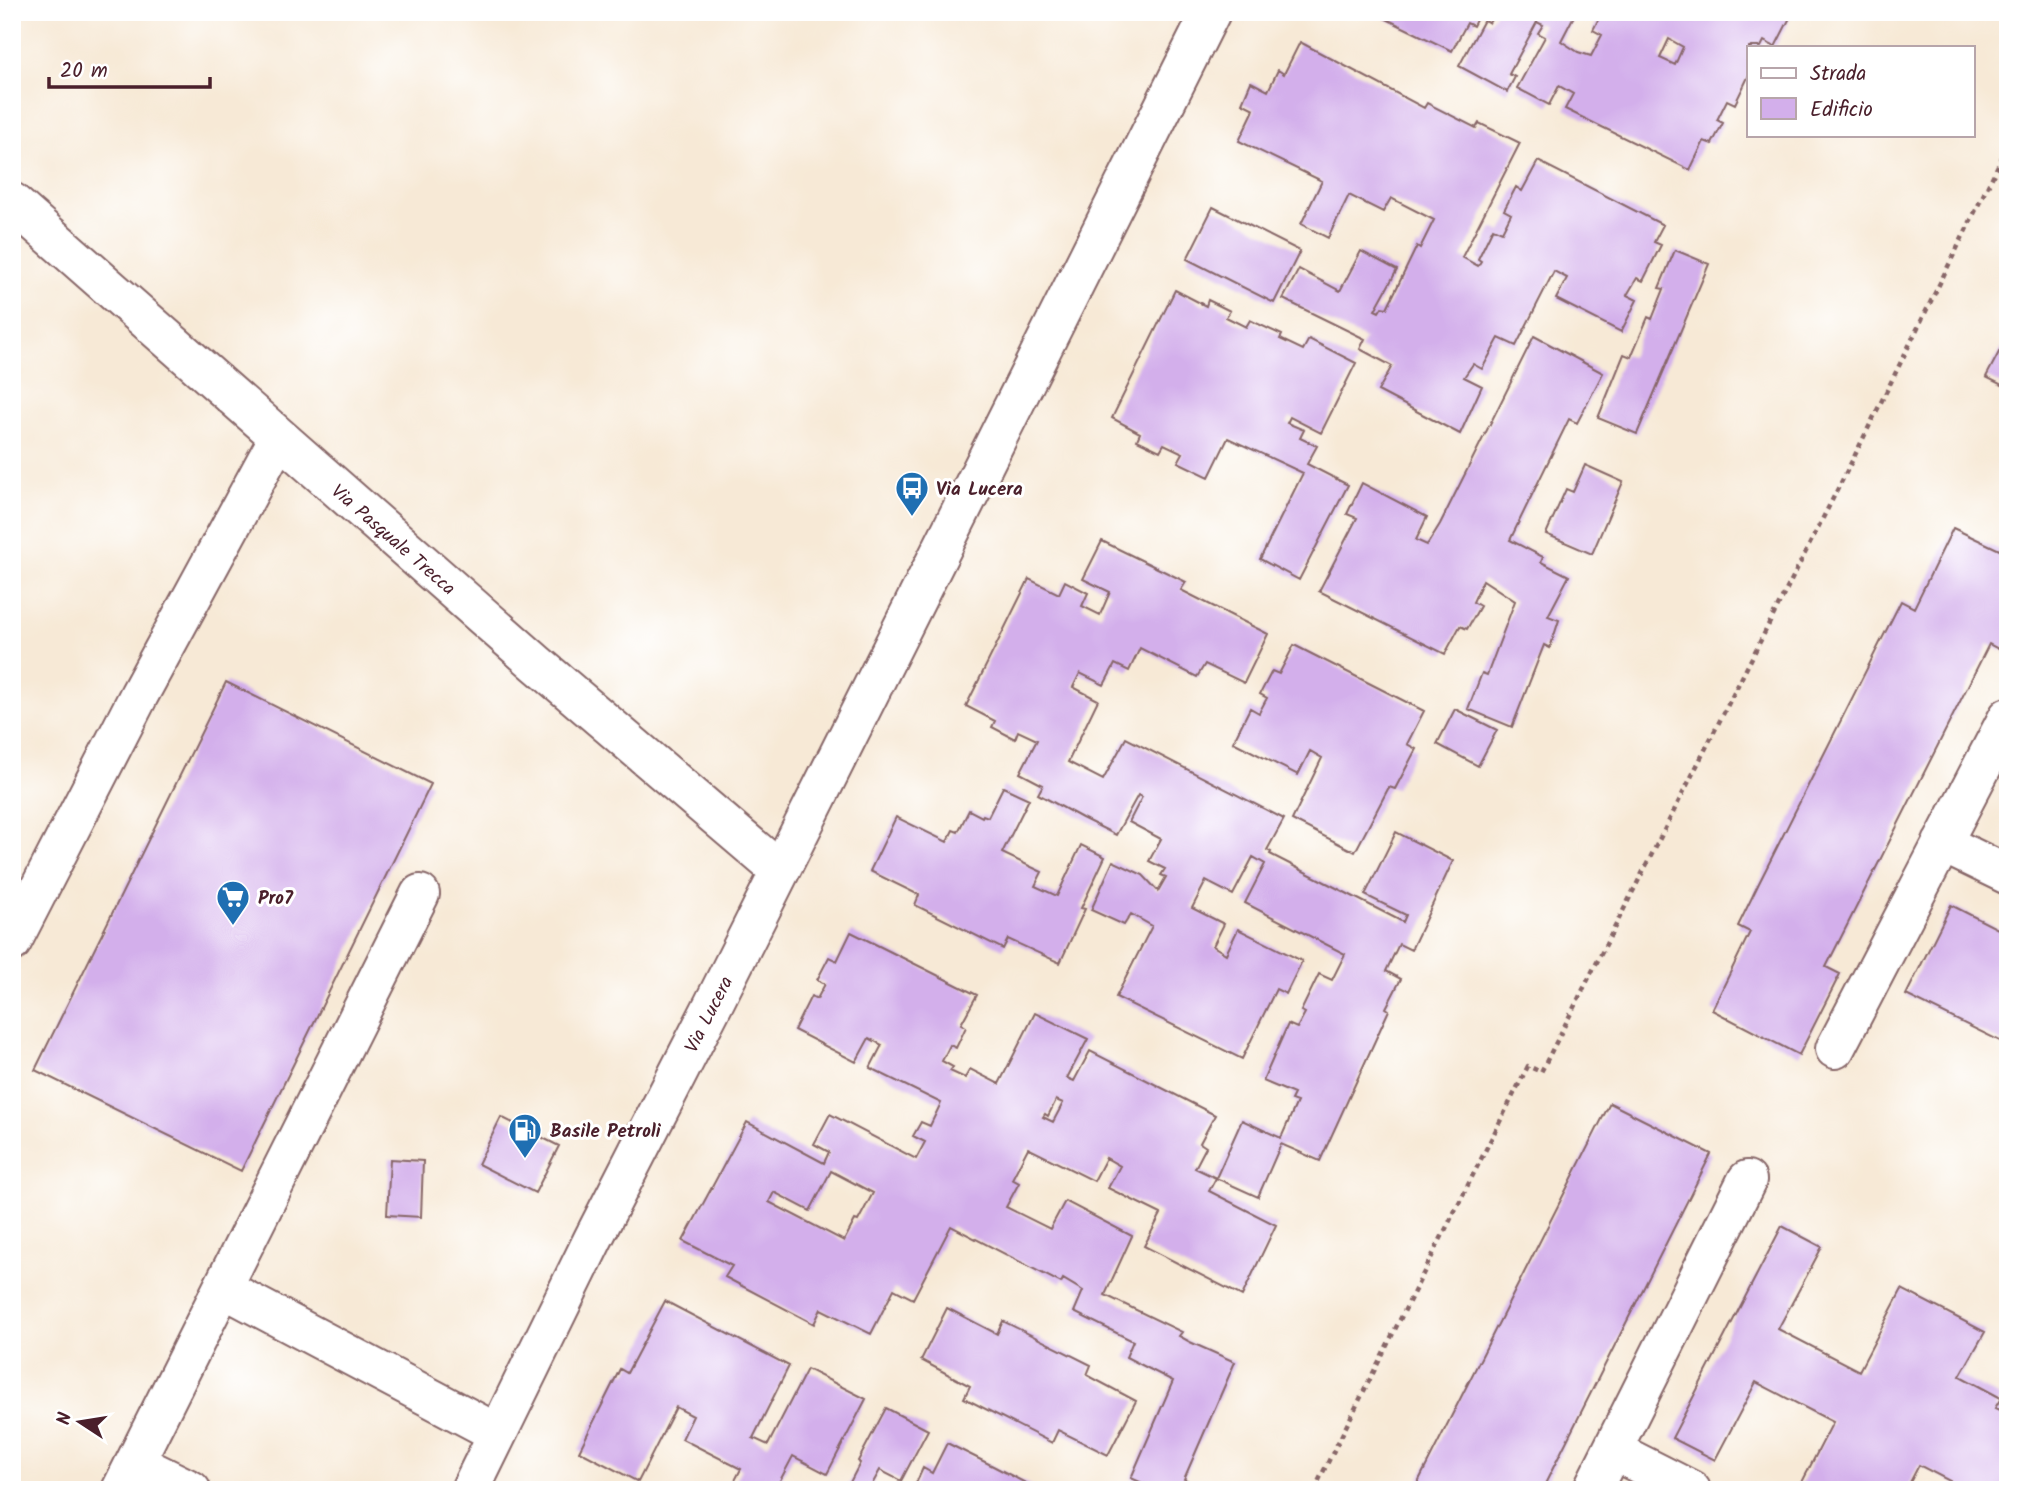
<svg xmlns="http://www.w3.org/2000/svg" width="2020" height="1502" font-family="Kalam,sans-serif">
	<style>
		.building { fill: #d3afeb; fill-rule: evenodd }
		.lines { fill: none; stroke-linecap: round; stroke-linejoin: round }
		.minor-casing { stroke: #876667; stroke-width: 42 }
		.major-casing { stroke: #876667; stroke-width: 42 }
		.path { stroke: #876667; stroke-width: 4.5; stroke-dasharray: 5 5; stroke-linecap: butt }
		.minor { stroke: #fff; stroke-width: 38 }
		.major { stroke: #fff; stroke-width: 38 }
		.labels { text-anchor: middle; stroke-width: 6; stroke-linejoin: round; paint-order: stroke }
		.poi-label { font-size: 19px; font-weight: bold; fill: #4a1f2b; stroke: #fff; text-anchor: start }
		.street-label { font-size: 19px; fill: #4a1f2b; stroke: #fff }
	</style>
	<rect width="100%" height="100%" fill="#fff"/>
	<filter id="ink" filterUnits="userSpaceOnUse"><feTurbulence type="fractalNoise" baseFrequency=".0143" numOctaves="2"/><feDisplacementMap in="SourceGraphic" scale="14" xChannelSelector="R" yChannelSelector="G"/><feConvolveMatrix kernelMatrix="1 2 1 2 8 2 1 2 1" color-interpolation-filters="sRGB"/></filter>
	<filter id="wash" filterUnits="userSpaceOnUse"><feTurbulence type="fractalNoise" baseFrequency=".00686" numOctaves="4" result="noise"/><feDisplacementMap in="SourceGraphic" scale="28" xChannelSelector="R" yChannelSelector="G"/><feGaussianBlur stdDeviation="1.57" result="paint"/><feColorMatrix in="noise" values="0 0 0 0 0 0 0 0 0 0 0 0 0 0 0 0 0 1.4 0 .05"/><feComposite in="paint" operator="in"/></filter>
	<g filter="url(#wash)">
		<rect width="100%" height="100%" fill="#f7e9d6"/>
		<g id="blocks">
			<path class="building" d="M1372 12H1480L1473 26 1467 23 1452 51Z
				M1496 12H1576L1561 41 1578 52 1591 56 1602 35 1593 30 1602 12H1793L1775 47 1764 41 1761 47H1749V75L1735 104 1727 100 1717 120 1723 123 1712 144 1704 141 1690 170 1565 109 1573 94 1559 86 1549 105 1517 88 1545 37 1538 33 1543 25 1537 22 1509 74 1515 77 1507 92 1459 66 1484 20 1489 23ZM1669 39 1683 47 1675 65 1660 58Z
				M1300 42 1424 108 1427 103 1476 128 1479 123 1520 143 1462 257 1478 266 1481 261 1478 259 1493 228 1502 232 1511 214 1504 210 1516 187 1522 191 1538 161 1663 225 1654 242 1661 245 1643 281 1637 278 1627 295 1637 300 1621 332 1556 299 1567 278 1554 271 1516 346 1499 338 1482 369 1473 364 1464 377 1482 386 1460 434 1378 391 1392 366 1360 349 1365 339 1283 299 1299 269 1340 291 1361 251 1397 270 1375 310 1379 312 1382 307 1387 308 1417 246 1420 248 1434 220 1391 198 1383 212 1349 195 1328 238 1301 224 1322 181 1239 141 1253 112 1254 109 1242 103 1251 82 1268 91 1278 70 1284 74Z
				M1213 207 1300 251 1274 303 1187 259Z
				M1675 250 1709 264 1637 434 1598 418 1624 354 1631 357 1648 317 1652 319 1664 289 1659 288Z
				M1175 290 1206 306 1208 300 1230 311 1226 317 1246 327 1250 320 1282 335 1280 339 1303 350 1309 339 1356 363 1321 433 1290 417 1287 423 1304 430 1300 438 1317 446 1307 464 1348 485 1299 580 1260 559 1303 473 1228 438 1209 477 1178 462 1183 453 1164 444 1160 451 1137 440 1140 433 1112 418Z
				M2008 335V388L1986 377Z
				M1534 336 1603 373 1577 423 1569 419 1510 540 1543 557 1541 562 1569 576 1548 616 1559 620 1550 648 1544 645 1512 727 1468 709 1482 673 1487 675 1515 601 1483 580 1473 602 1480 606 1467 629 1460 626 1445 654 1319 591 1357 518 1347 514 1362 483 1427 517 1416 540 1427 545 1440 524Z
				M1585 465 1623 482 1592 554 1546 534 1566 489 1573 492Z
				M1953 528 2008 554V640L2002 651 1989 644 1826 967 1840 974 1799 1055 1712 1010 1750 932 1738 926 1759 883 1901 601 1914 608Z
				M1102 541 1186 582 1181 590 1268 634 1244 683 1205 664 1197 677 1140 648 1129 671 1115 664 1104 685 1080 673 1073 687 1098 700 1068 762 1103 780 1126 738 1284 819 1267 850 1271 852 1270 854 1403 922 1406 915 1365 895 1396 832 1453 861 1411 950 1399 944 1386 971 1401 979 1386 1008 1389 1010 1320 1161 1281 1144 1258 1197 1216 1178 1242 1120 1281 1138 1297 1102 1291 1100 1294 1094 1263 1081 1288 1024 1297 1028 1305 1013 1301 1011 1319 974 1332 980 1345 954 1245 903 1265 864 1253 857 1233 895 1206 881 1192 908 1224 924 1213 946 1226 954 1238 929 1302 961 1286 994 1276 989 1242 1059 1116 997 1152 926 1131 914 1124 925 1091 910 1113 861 1143 875 1158 891 1166 877 1161 875 1165 869 1149 861 1161 839 1129 822 1142 797 1138 795 1116 835 1082 818 1038 794 1043 785 1020 773 1037 740 1018 731 1015 739 992 727 995 721 966 706 1029 579 1059 594 1065 581 1088 593 1082 606 1100 615 1110 592 1083 579Z
				M1294 645 1424 711 1407 744 1416 749 1395 789 1389 787 1355 852 1292 820 1322 758 1310 751 1298 775 1233 742 1250 708 1259 713 1267 698 1260 694 1272 671 1279 674Z
				M226 682 431 784 241 1171 35 1070Z
				M1455 709 1497 730 1478 766 1437 744Z
				M1003 787 1029 799 1002 853 1042 872 1035 886 1057 896 1081 845 1105 857 1081 908 1085 909 1060 963 1008 939 1003 949 915 905 919 895 870 871 896 817 947 842 953 830 958 832 969 810 982 817 983 815 988 817Z
				M1951 905 2008 934V1045L1906 995Z
				M851 932 977 995 961 1024 966 1027 956 1048 950 1045 942 1061 953 1067 950 1071 965 1078 970 1069 999 1084 1035 1013 1088 1039 1067 1078 1074 1081 1090 1051 1215 1115 1200 1143 1206 1147 1195 1168 1216 1178 1209 1191 1276 1225 1242 1296 1144 1246 1161 1214 1108 1188 1120 1166 1106 1158 1094 1181 1028 1148 1012 1179 1019 1183 1006 1207 1050 1229 1065 1201 1132 1236 1105 1295 1182 1332 1179 1336 1190 1342 1235 1362 1184 1479 1209 1490H1158L1131 1478 1173 1381 1126 1357 1133 1341 1074 1312 1083 1291 1063 1279 1061 1283 951 1226 913 1299 894 1289 871 1334 821 1309 814 1324 725 1277 732 1266 683 1241 747 1122 824 1163 829 1152 814 1144 830 1114 916 1159 925 1142 913 1136 921 1122 930 1126 941 1103 870 1068 882 1045 869 1038 856 1062 794 1030 811 996 817 999 825 984 817 980 829 957 837 961ZM1056 1100 1063 1103 1053 1122 1043 1117 1045 1114 1048 1116ZM831 1171 873 1193 858 1221 855 1220 844 1241 769 1202 774 1192 810 1211Z
				M1610 1103 1711 1154 1542 1490H1414Z
				M501 1117 559 1146 535 1193 478 1164Z
				M390 1159 423 1161 421 1217 387 1215Z
				M1782 1226 1822 1247 1778 1329 1859 1371 1902 1289 1985 1332 1960 1376 2001 1398 1995 1408 2008 1414V1490H1967L1919 1465 1906 1490H1798L1833 1422 1756 1382 1715 1460 1672 1438Z
				M665 1301 789 1366 753 1438 768 1445 807 1369 866 1399 827 1474 793 1456 775 1490H730L741 1469 682 1439 693 1416 676 1407 638 1482 579 1451 620 1369 627 1373Z
				M947 1308 997 1334 1003 1321 1091 1365 1087 1375 1136 1401 1108 1455 1058 1430 1052 1443 964 1398 970 1386 921 1360Z
				M886 1408 928 1430 901 1481 880 1470 869 1490H846L860 1463 858 1461Z
				M947 1443 993 1466 1039 1490H913L923 1468 932 1473Z"/>
		</g>
	</g>
	<g filter="url(#ink)">
		<use href="#blocks" fill-opacity="0" stroke="#876667" stroke-width="2"/>
		<g class="lines">
			<defs>
				<path id="minor" d="M12 202 536 663 780 871
					M1942 843 2008 875
					M12 942 139 695 279 437
					M1835 1049 2008 717
					M223 1288 497 1433
					M1612 1450 1691 1490
					M136 1463 191 1490
					M121 1490 420 894
					M1592 1490 1747 1180"/>
				<path id="major" d="M470 1490 593 1239 713 1005 1211 12"/>
			</defs>
			<use href="#minor" class="minor-casing"/>
			<use href="#major" class="major-casing"/>
			<path class="path" d="M1314 1490 1528 1066 1541 1072 1853 459 2008 145"/>
			<use href="#minor" class="minor"/>
			<use href="#major" class="major"/>
		</g>
	</g>
	<defs>
		<symbol id="bus-pin" viewBox="-11 -11 22 30"><path d="M0 17L-7.5 6A9.5 9.5 0 1 1 7.5 6Z" fill="#1f6fb2" stroke="#fff"/><path d="M-5-6H5V4H4V6H2V4H-2V6H-4V4H-5ZM-3.5-4V0h7V-4ZM-3.5 1.2v1.5H-2V1.2ZM2 1.2v1.5H3.5V1.2Z" fill="#fff"/></symbol>
		<symbol id="supermarket-pin" viewBox="-11 -11 22 30"><path d="M0 17L-7.5 6A9.5 9.5 0 1 1 7.5 6Z" fill="#1f6fb2" stroke="#fff"/><path d="M-6-5.5h2.5l.6 2H6L4.5 2H-2.5L-4.4-4H-6ZM-1.5 3.2a1.3 1.3 0 1 0 .1 0ZM3 3.2a1.3 1.3 0 1 0 .1 0Z" fill="#fff"/></symbol>
		<symbol id="fuel-pin" viewBox="-11 -11 22 30"><path d="M0 17L-7.5 6A9.5 9.5 0 1 1 7.5 6Z" fill="#1f6fb2" stroke="#fff"/><path d="M-5.5-6h7V0h2V4h1.3V-2.5L3-4.5l.8-.8L6-3V5H2.5V1h-1V6h-7ZM-4.2-4.7v3.2H.2V-4.7Z" fill="#fff"/></symbol>
	</defs>
	<g fill-rule="evenodd">
		<use href="#bus-pin" x="893" y="469" width="38" height="52"/>
		<use href="#supermarket-pin" x="214" y="878" width="38" height="52"/>
		<use href="#fuel-pin" x="506" y="1111" width="38" height="52"/>
	</g>
	<g class="labels">
		<g class="poi-label">
			<text x="936" y="495">Via Lucera</text>
			<text x="258" y="904">Pro7</text>
			<text x="550" y="1137">Basile Petroli</text>
		</g>
		<g class="street-label">
			<text transform="translate(394 539) rotate(41)" y="7">Via Pasquale Trecca</text>
			<text transform="translate(708 1014) rotate(-63)" y="7">Via Lucera</text>
		</g>
	</g>
	<rect width="2020" height="1502" fill="none" stroke="#fff" stroke-width="42"/>
	<rect x="1747" y="46" width="228" height="91" fill="#ffffff" stroke="#b7a5aa" stroke-width="2"/>
	<rect x="1761" y="68" width="35" height="10" fill="#ffffff" stroke="#b7a5aa" stroke-width="2"/>
	<text x="1810" y="80" font-size="21" fill="#4a1f2b">Strada</text>
	<rect x="1761" y="98" width="35" height="21" fill="#d3afeb" stroke="#b7a5aa" stroke-width="2"/>
	<text x="1810" y="116" font-size="21" fill="#4a1f2b">Edificio</text>
	<g transform="translate(80 1422) rotate(282)" stroke="#ffffff" stroke-width="5" paint-order="stroke">
	<path d="M0-5L12 26L0 18L-12 26Z" fill="#4a1f2b"/>
	<text y="-10" font-size="19" font-weight="bold" text-anchor="middle" fill="#4a1f2b">N</text>
	</g>
	<path d="M49 77v10h161v-10" fill="none" stroke="#4a1f2b" stroke-width="3.5"/>
	<text x="60" y="77" font-size="21" fill="#4a1f2b" stroke="#ffffff" stroke-width="5" paint-order="stroke">20 m</text>
</svg>
